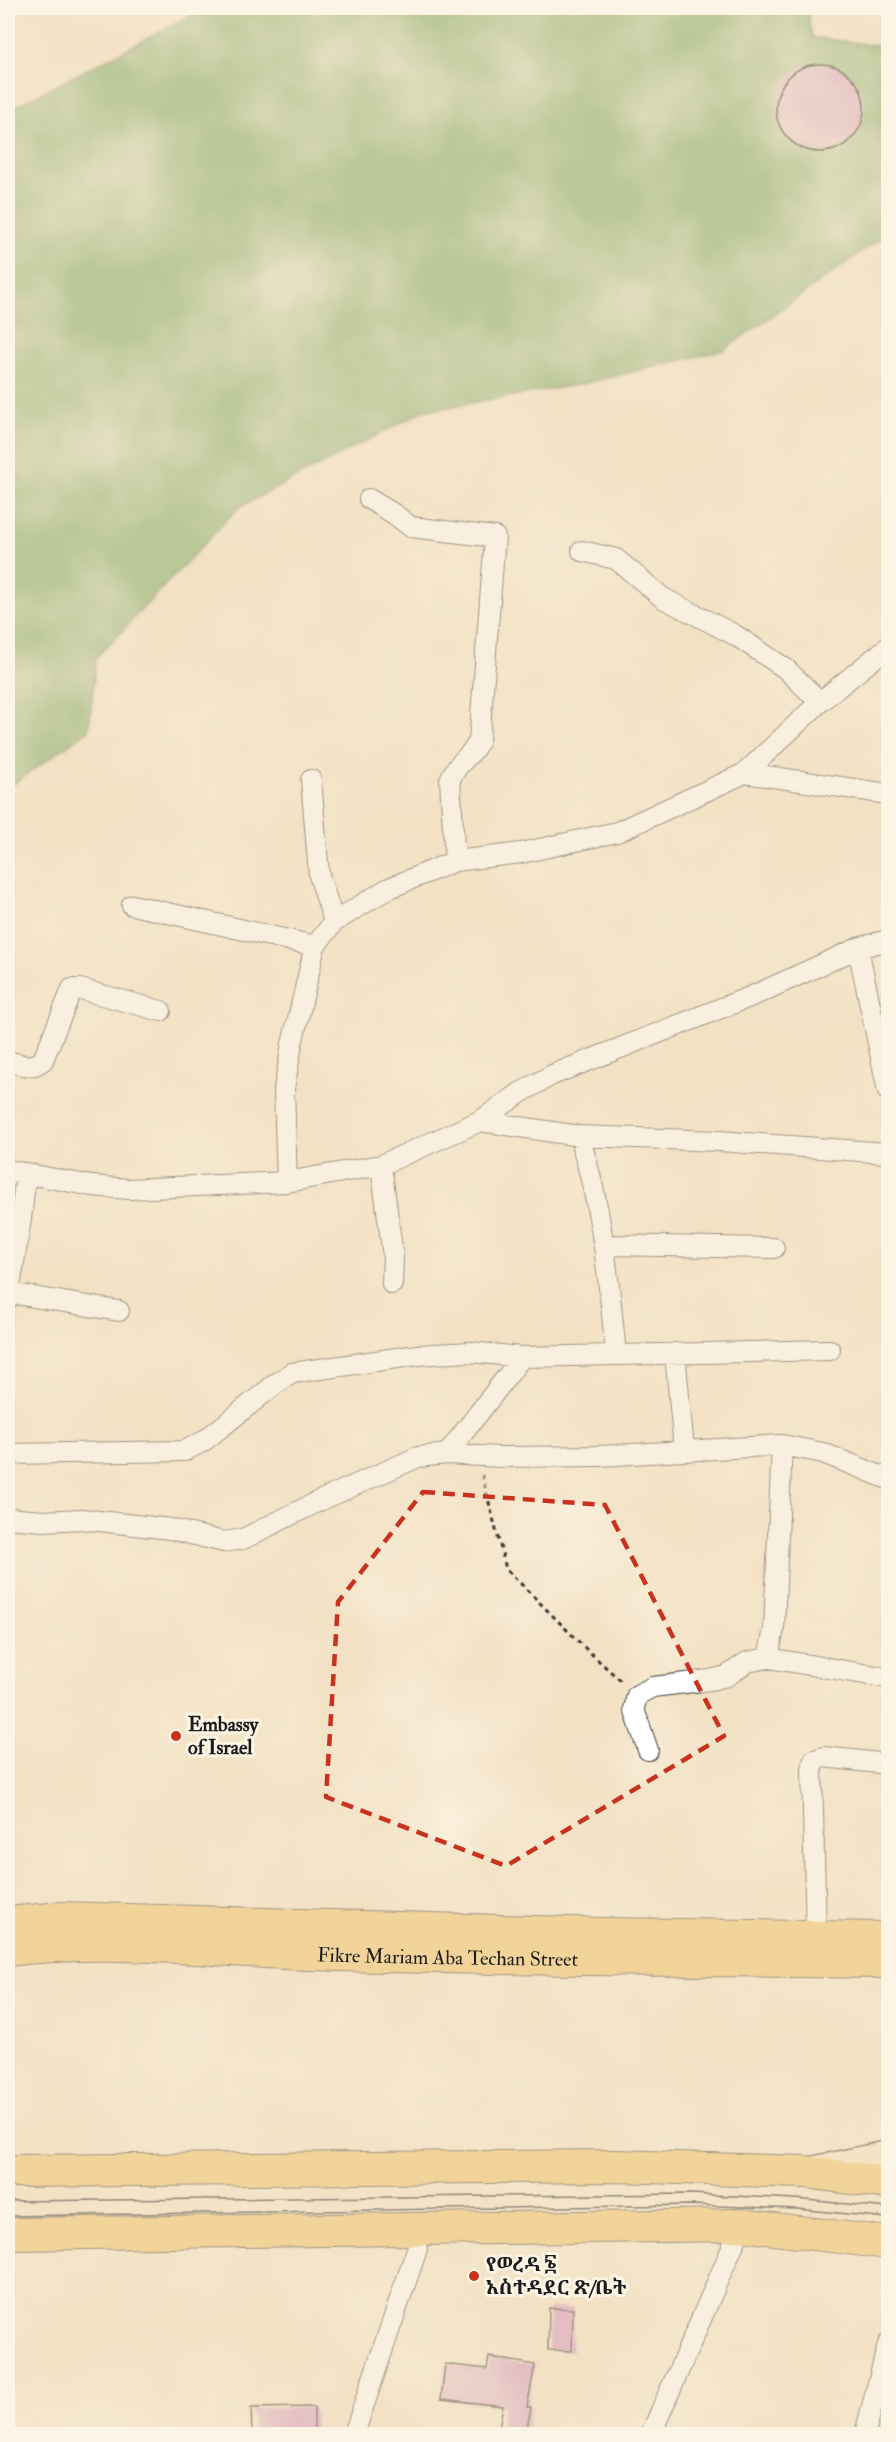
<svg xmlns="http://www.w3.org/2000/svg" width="896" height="2442" font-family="'IM FELL Double Pica','Noto Serif Ethiopic',serif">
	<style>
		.forest { fill: #78a862; stroke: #4a623f; stroke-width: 1.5 }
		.building { fill: #d293bf }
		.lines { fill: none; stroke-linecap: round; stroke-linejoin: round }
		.street-casing { stroke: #3c3a35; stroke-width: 22 }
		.secondary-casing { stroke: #3c3a35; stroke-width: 31 }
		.primary-casing { stroke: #3c3a35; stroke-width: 34 }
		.path { stroke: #3c3a35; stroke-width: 3; stroke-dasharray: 4.5 4.5; stroke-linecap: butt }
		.street { stroke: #fff; stroke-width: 20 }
		.secondary { stroke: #f9e7c3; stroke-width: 28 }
		.primary { stroke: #f1c369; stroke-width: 32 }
		.tram { stroke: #1c1c1c; stroke-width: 1.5 }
		.marked { fill: none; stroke: #c8321e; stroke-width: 4.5; stroke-dasharray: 12 8; stroke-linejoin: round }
		.poi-dot { fill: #c8321e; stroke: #fcf5e5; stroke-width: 2 }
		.labels { text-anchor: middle; stroke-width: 6; stroke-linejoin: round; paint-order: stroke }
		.poi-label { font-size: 20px; font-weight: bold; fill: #1c1c1c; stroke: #fcf5e5; text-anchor: start }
		.street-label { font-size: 20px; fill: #1c1c1c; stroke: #fcf5e5 }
	</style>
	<rect width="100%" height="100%" fill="#fcf5e5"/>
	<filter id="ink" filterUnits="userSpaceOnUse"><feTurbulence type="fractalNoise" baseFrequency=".0167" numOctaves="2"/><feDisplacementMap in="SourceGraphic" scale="12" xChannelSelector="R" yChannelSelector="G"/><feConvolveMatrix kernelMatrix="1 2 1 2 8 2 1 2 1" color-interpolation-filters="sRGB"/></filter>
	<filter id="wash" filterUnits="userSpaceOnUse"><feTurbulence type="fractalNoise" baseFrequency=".008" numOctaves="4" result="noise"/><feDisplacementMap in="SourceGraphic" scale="24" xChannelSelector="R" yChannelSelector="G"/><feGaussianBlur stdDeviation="1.35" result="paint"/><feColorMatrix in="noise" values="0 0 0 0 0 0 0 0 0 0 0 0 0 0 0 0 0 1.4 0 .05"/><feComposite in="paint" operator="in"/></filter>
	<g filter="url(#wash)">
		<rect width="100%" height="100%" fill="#f3e1c4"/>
		<path class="forest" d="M206 8H807L812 37 888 47V233L724 350 578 385 423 411 238 508 96 658 89 730 8 788V114L12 108Z"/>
		<g id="blocks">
			<path class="building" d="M776 108a44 44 0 1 1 88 0a44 44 0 1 1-88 0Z
				M549 2308 573 2309 572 2351 548 2350Z
				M489 2357 535 2365 527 2407H531L526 2434H498L503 2406 441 2399 445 2364 487 2369Z
				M314 2407V2434H252L251 2408Z"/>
		</g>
	</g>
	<g filter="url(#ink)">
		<use href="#blocks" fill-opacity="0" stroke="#3c3a35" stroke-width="1.5"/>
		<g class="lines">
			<defs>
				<path id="street" d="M369 499 394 514 411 527 495 537 479 741C471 757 455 764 450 780L455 861
					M582 551 616 559 663 598 735 635 786 669 820 702
					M745 773 888 794
					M311 780 319 875 334 922
					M132 905 315 946
					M858 948 888 1091
					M8 1061C20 1064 32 1070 43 1060L72 989H80L161 1011
					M480 1121 520 1093 552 1075 757 994 858 948 888 940
					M381 1165 393 1256 392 1284
					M8 1170 92 1186 129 1189 287 1182 381 1165 480 1121 579 1136 719 1141 888 1153
					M287 1182 284 1089 292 1044 315 946 334 922 387 889 455 861 521 853 617 832 745 773 820 702 888 647
					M605 1245 774 1248
					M9 1293 119 1311
					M8 1299 21 1219 26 1173
					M675 1353 684 1450
					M616 1355 830 1350
					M782 1445 774 1629 768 1658 888 1678
					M8 1454 184 1451 204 1441 274 1385 292 1373 418 1355 470 1352 522 1357 616 1355C609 1281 602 1207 579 1136
					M447 1454 499 1457 599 1456 782 1445 823 1453 888 1479
					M8 1518 43 1521 81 1519 126 1524 170 1529 224 1542 243 1539 317 1502 418 1457 447 1454 522 1357
					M648 1750 634 1709 637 1695 653 1687 710 1680 727 1676 747 1662 768 1658
					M816 1937 812 1769 814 1760 824 1757 888 1764
					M354 2434 417 2249
					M651 2434 742 2225
					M865 2434 888 2344"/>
				<path id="secondary" d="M817 2170 888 2155"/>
				<g id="primary">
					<path d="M8 1923 61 1918 603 1934 888 1938"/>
					<path id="s1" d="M8 1950C107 1938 207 1950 307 1954 501 1960 695 1959 888 1962"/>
					<path d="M8 2171 616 2166 805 2172 888 2183"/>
					<path d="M8 2234 742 2225 888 2243"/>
				</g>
			</defs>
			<use href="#street" class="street-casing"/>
			<use href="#secondary" class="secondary-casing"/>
			<use href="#primary" class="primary-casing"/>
			<path class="path" d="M482 1475 506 1569 585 1648 623 1683"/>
			<use href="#street" class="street"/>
			<use href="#secondary" class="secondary"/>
			<use href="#primary" class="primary"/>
			<path class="tram" d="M8 2201 690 2194 795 2199 888 2208
				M8 2216 691 2205 797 2209 888 2218"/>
		</g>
	</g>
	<path d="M0 0H896V2442H0ZM423 1492 605 1505 724 1736 506 1866 326 1797 338 1602Z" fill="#f3e1c4" fill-opacity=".55" fill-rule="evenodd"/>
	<path class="marked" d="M423 1492 605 1505 724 1736 506 1866 326 1797 338 1602Z"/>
	<g class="poi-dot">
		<circle cx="176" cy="1736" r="6"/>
		<circle cx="474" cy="2276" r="6"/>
	</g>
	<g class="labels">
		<g class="poi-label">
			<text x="188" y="1731">Embassy<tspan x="188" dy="23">of Israel</tspan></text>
			<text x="486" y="2271">የወረዳ ፮<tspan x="486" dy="23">አስተዳደር ጽ/ቤት</tspan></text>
		</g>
		<g class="street-label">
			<text dy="7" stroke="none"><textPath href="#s1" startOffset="440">Fikre Mariam Aba Techan Street</textPath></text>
		</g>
	</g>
	<rect width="896" height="2442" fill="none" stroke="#fcf5e5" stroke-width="30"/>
</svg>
